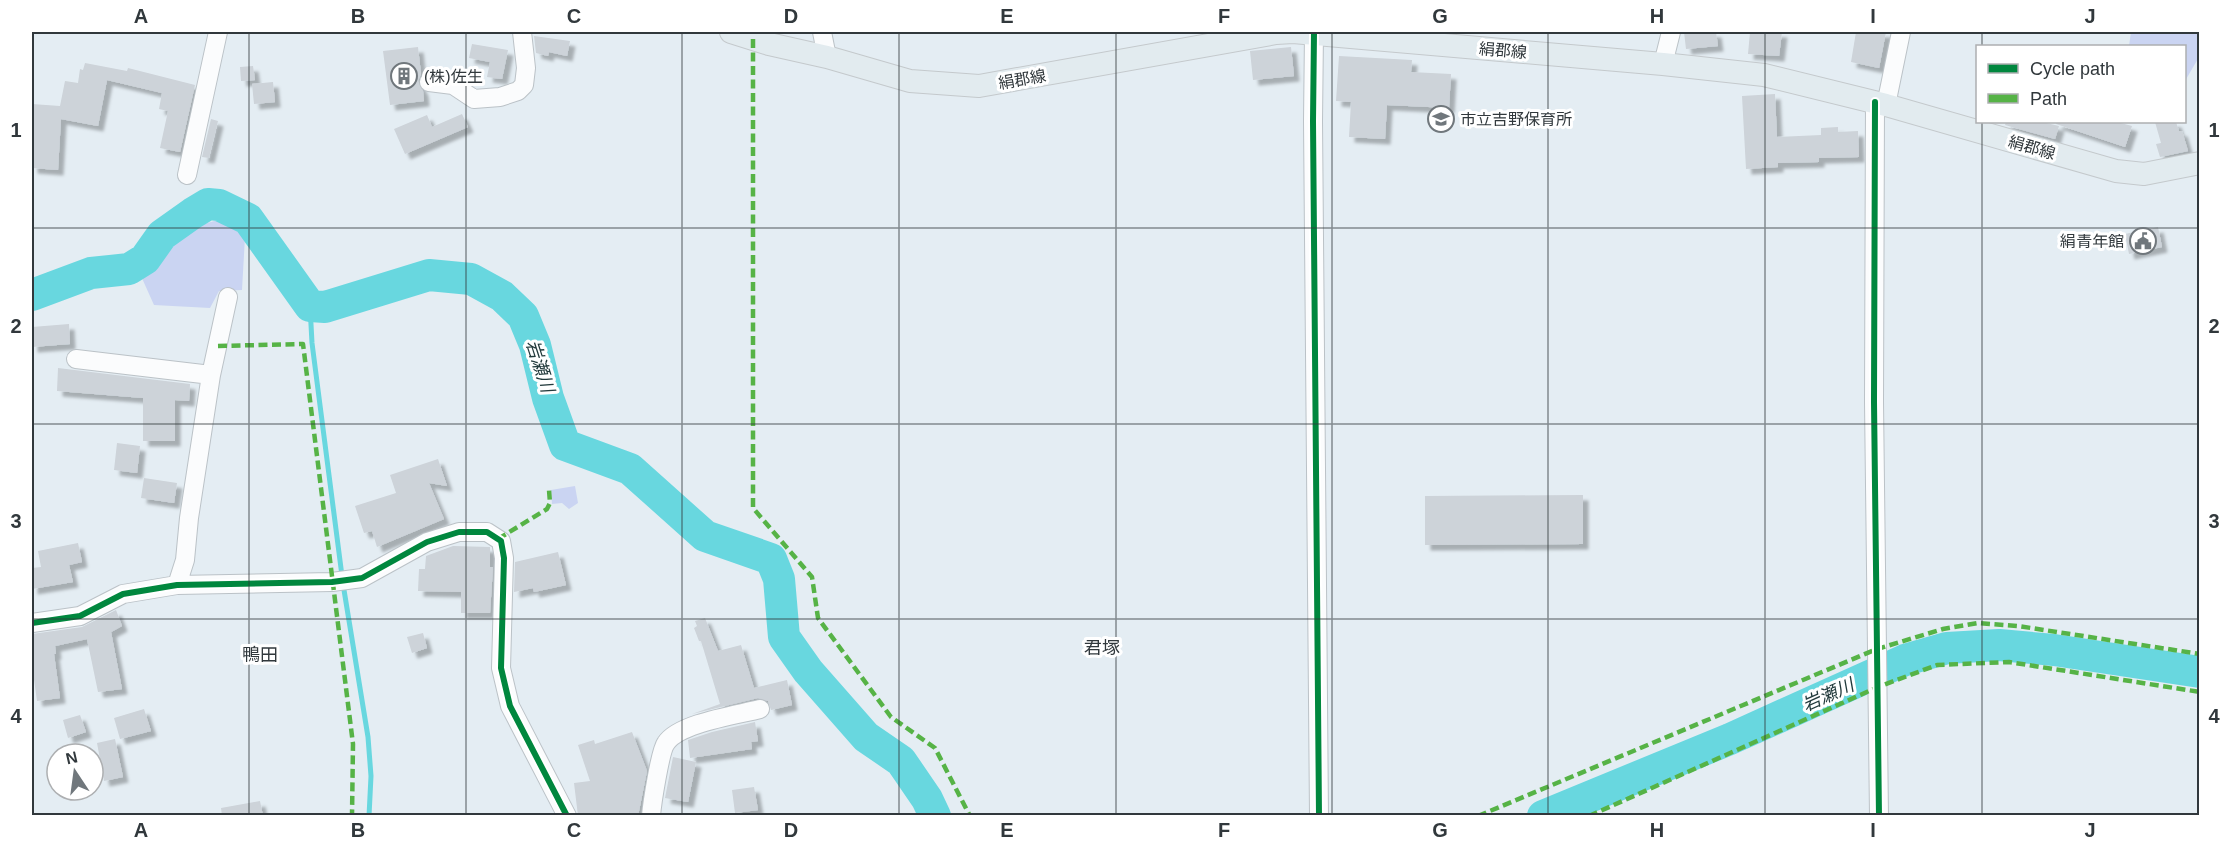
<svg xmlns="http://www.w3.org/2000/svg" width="2231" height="847" font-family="Arial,'Noto Sans JP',sans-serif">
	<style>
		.green { fill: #cad4f2 }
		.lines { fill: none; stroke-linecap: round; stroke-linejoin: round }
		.stream { stroke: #68d7df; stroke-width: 5 }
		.river { stroke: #68d7df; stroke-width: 32 }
		.building { fill: #cdd3d9; filter: url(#shadow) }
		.minor-casing { stroke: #bbc2c7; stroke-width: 20 }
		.major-casing { stroke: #c4c9cc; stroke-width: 24 }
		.minor { stroke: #fbfcfd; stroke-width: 18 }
		.major { stroke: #e2ebef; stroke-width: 22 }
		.quiet { stroke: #56b346; stroke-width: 4.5; stroke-dasharray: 9 4.5; stroke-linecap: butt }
		.cycleway-casing { stroke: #fff; stroke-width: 10 }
		.cycleway { stroke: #00873e; stroke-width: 6 }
		.grid { fill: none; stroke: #31383c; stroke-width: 1.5; stroke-opacity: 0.55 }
		.labels { text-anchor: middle; stroke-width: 6; stroke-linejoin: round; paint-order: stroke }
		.street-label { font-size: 16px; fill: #31383c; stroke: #fff }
		.poi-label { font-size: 16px; fill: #31383c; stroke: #fff; text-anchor: start }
		.water-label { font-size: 18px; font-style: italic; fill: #223a3c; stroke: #fff }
		.neighbourhood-label { font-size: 18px; fill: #31383c; stroke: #fff }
		.neatline { fill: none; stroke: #31383c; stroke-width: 2 }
		.grid-label { font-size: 20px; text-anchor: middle; font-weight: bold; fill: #31383c }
	</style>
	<defs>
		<filter id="shadow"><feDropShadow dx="5.5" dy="5.5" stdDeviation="1.5" flood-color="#0004"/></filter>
	</defs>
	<rect width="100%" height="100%" fill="#e4edf3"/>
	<path class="green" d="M2131 32H2199V57L2185 81 2184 46H2129Z
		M218 220 243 224 245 237 242 290 219 291 210 308 154 305 141 276 193 227Z
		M575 486 578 503 569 509 562 503 552 504 551 490Z"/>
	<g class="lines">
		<path class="stream" d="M310 306 312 343 342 576
			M344 590 368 737 371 776 369 816"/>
		<path class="river" d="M32 295 91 273 129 269 145 259 162 235 193 213 208 204 219 205 248 219 310 306 325 307 429 275 471 279 502 296 523 316 535 345 548 398 565 445 630 469 705 536 771 559 779 579 784 637 808 671 866 737 901 761 927 799 935 816
			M1543 816 1730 739 1905 660 1947 648 1999 645 2054 650 2200 672"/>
	</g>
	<path class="building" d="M1684 32H1716L1718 46 1686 49Z
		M1750 32H1782L1779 56 1748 54Z
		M1856 32H1886L1879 68 1851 62Z
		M534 36 570 41 567 56 549 52 548 56 536 53Z
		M472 44 508 50 502 79 487 77 490 62 469 58Z
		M418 47 421 74 418 81 423 91 424 101 390 105 383 51Z
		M1291 47 1294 76 1253 80 1250 51Z
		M1339 56 1412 60 1411 72 1451 74 1449 108 1387 105 1385 139 1349 137 1351 102 1336 101Z
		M85 63 127 71 128 68 195 85 180 152 160 148 168 111 159 109 162 93 107 80 98 126 61 119 58 170 32 168V104L60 106 65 81 78 83 80 69 83 70Z
		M253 66 255 80 241 81 240 67Z
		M273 82 275 102 254 104 252 84Z
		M1775 94 1777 137 1821 135V128L1838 127V132L1858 131 1859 157 1819 158V162L1778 163V167L1746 169 1742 96Z
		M462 114 468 127 405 154 394 129 427 115 432 127Z
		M211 119 218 121 209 158 202 157Z
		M2006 122H2042L2059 126 2055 139 2005 125Z
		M2057 122H2117L2132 126 2125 147 2056 124Z
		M2155 122H2176L2179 131H2182L2188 151 2160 157 2156 144 2161 143Z
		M2158 227 2162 247 2129 254 2125 234Z
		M69 324 70 344 32 347V327Z
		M58 368 190 384 189 401 175 400V441H143V398L57 391Z
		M117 443 140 446 137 473 114 470Z
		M438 459 447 486 429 483 444 519 377 547 372 531 364 533 355 506 396 493 390 475Z
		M144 478 177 483 174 503 141 498Z
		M1583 495V544L1425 545V496Z
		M78 543 82 562 69 565 73 582 32 589V568L41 567 38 551Z
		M453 546 490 547V567H493L490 613H461V592L418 591 419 569H425L426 556Z
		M558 552 566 585 534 592 533 588 514 592 515 562Z
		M116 610 122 626 111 632 122 689 98 692 87 639 55 646 56 654H54L60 698 37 701 32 665V634L82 627Z
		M705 618 718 651 741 645 754 688 787 680 792 705 771 710 768 701 758 698 692 714 720 704 701 641H699L694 628 697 626 695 621Z
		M423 633 427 648 412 653 407 637Z
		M144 709 151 731 120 739 114 718Z
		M80 715 86 732 68 738 63 720Z
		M755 722 758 741 751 742 752 749 690 758 688 740 712 732Z
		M632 732 647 771 638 816H578L574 783 590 781 578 745 594 740 595 744Z
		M115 739 123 777 104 781 97 743Z
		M673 757 696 762 688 802 665 798Z
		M754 787 758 810 735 813 732 790Z
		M260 801 263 816H222L221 808Z"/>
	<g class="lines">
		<defs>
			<path id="minor" d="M822 32 827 57
				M1314 33 1313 121 1319 816
				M1663 64 1671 32
				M429 82 453 85 474 99 500 97 518 91 524 85 526 68 522 32
				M1875 102 1874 402 1879 816
				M1886 105 1901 32
				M187 175 218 32
				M76 359 211 375
				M177 585 185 560 189 518 211 375 228 297
				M32 623 80 616 123 594 177 585 332 582 362 578 427 542 459 532H487L501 541 504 558 501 668 510 706 567 816
				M651 816C652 804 660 751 666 743 679 723 737 715 760 709"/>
			<path id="major" d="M731 32 769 44 827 57 910 81 979 86 1276 33 1293 32 1663 64 1764 75 1886 105 2116 171 2144 174 2200 163"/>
		</defs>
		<use href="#minor" class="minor-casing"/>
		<use href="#major" class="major-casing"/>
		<use href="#minor" class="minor"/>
		<use href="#major" class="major"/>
		<path class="quiet" d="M753 39V508L812 577 818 618 891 717 935 748 970 816
			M218 346 303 344 353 744 352 816
			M498 539 547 509 550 503 549 490
			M1478 816 1877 649 1943 629 1978 623 2018 626 2200 654
			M1589 816 1878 687 1937 665 2009 662 2200 692"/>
		<defs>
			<path id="cycleway" d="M1314 33 1313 121 1319 816
				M1875 102 1874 402 1879 816
				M32 623 80 616 123 594 177 585 332 582 362 578 427 542 459 532H487L501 541 504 558 501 668 510 706 567 816"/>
		</defs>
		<use href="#cycleway" class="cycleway-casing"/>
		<use href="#cycleway" class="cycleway"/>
	</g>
	<path class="grid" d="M249 32V816M466 32V816M682 32V816M899 32V816M1116 32V816M1332 32V816M1548 32V816M1765 32V816M1982 32V46M1982 122V816M32 228H2200M32 424H2200M32 619H2200"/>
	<defs>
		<symbol id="building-ring" viewBox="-11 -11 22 22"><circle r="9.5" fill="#fff" stroke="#70777c" stroke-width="1.5"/><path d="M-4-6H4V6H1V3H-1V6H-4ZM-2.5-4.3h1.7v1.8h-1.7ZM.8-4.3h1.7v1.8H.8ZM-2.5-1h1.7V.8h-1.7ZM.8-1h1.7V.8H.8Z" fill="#70777c"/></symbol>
		<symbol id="school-ring" viewBox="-11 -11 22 22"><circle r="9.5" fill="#fff" stroke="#70777c" stroke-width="1.5"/><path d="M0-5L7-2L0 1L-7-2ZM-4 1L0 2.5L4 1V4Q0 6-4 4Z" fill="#70777c"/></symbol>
		<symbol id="civic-ring" viewBox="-11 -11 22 22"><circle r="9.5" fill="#fff" stroke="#70777c" stroke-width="1.5"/><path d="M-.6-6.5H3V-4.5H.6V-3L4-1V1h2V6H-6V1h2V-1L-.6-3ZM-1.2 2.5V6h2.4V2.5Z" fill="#70777c"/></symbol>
	</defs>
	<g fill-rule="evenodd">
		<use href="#building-ring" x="389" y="61" width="30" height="30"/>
		<use href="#school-ring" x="1426" y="104" width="30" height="30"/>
		<use href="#civic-ring" x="2128" y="226" width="30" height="30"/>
	</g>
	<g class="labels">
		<g class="street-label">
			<text transform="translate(1503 50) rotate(5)" y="6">絹郡線</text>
			<text transform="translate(1022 79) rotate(-10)" y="6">絹郡線</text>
			<text transform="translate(2032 147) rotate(16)" y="6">絹郡線</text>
		</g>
		<g class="poi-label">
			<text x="424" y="82">(株)佐生</text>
			<text x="1460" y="125">市立吉野保育所</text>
			<text x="2124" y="247" text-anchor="end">絹青年館</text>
		</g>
		<g class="water-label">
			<text transform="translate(540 366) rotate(72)" y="6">岩瀬川</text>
			<text transform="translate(1828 695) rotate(-24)" y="6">岩瀬川</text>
		</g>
		<g class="neighbourhood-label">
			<text x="1102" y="654">君塚</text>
			<text x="260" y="661">鴨田</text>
		</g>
	</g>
	<rect width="2231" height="847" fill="none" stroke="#ffffff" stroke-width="66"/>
	<rect x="1976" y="45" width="210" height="78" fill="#ffffff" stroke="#adafb1" stroke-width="1.5"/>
	<rect x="1988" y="64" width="30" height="9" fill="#00873e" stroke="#adafb1" stroke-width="1.5"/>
	<text x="2030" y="75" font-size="18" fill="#31383c">Cycle path</text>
	<rect x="1988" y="94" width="30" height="9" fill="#56b346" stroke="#adafb1" stroke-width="1.5"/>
	<text x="2030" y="105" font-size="18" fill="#31383c">Path</text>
	<g transform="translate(75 772) rotate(347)"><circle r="28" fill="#ffffff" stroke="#adafb1" stroke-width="1.5"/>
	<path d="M0-4.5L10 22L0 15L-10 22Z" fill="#70777c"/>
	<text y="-9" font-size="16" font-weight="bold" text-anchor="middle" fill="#31383c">N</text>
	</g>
	<rect x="33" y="33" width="2165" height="781" class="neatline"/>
	<g class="grid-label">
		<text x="141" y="23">A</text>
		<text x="358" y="23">B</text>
		<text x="574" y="23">C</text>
		<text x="791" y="23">D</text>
		<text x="1007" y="23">E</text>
		<text x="1224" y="23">F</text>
		<text x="1440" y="23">G</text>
		<text x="1657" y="23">H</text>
		<text x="1873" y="23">I</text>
		<text x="2090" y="23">J</text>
		<text x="16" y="137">1</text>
		<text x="2214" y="137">1</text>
		<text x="16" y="333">2</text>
		<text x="2214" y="333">2</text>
		<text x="16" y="528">3</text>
		<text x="2214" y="528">3</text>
		<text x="16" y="723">4</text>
		<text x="2214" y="723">4</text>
		<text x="141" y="837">A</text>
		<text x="358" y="837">B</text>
		<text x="574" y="837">C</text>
		<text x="791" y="837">D</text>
		<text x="1007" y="837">E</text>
		<text x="1224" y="837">F</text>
		<text x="1440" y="837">G</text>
		<text x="1657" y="837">H</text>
		<text x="1873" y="837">I</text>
		<text x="2090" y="837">J</text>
	</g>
</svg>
